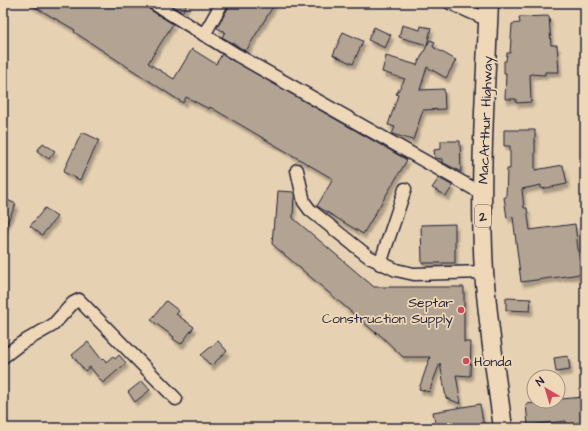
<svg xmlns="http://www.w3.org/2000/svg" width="588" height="431" font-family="'Architects Daughter',sans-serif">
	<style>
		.building { fill: #b2a392; stroke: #22223b; filter: url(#shadow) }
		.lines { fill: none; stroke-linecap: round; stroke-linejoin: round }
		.minor-casing { stroke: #22223b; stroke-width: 15 }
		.highway-casing { stroke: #22223b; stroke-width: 21 }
		.minor { stroke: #eed8b7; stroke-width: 12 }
		.highway { stroke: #eed8b7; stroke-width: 18 }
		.poi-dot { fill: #d1495b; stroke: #eed8b7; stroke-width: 1.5 }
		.labels { text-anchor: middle; stroke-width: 3.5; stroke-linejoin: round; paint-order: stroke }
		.shield { fill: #eed8b7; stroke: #5f5960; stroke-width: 1 }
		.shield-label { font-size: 13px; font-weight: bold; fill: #22223b }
		.street-label { font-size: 14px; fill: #22223b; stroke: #eed8b7 }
		.poi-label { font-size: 14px; fill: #22223b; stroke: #eed8b7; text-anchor: end }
	</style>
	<defs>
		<filter id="shadow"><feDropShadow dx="2.5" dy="4.5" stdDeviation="1" flood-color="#0004"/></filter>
	</defs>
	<rect width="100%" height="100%" fill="#e6d1b2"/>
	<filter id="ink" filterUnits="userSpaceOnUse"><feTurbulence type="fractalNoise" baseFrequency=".025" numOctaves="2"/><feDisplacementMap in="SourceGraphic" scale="8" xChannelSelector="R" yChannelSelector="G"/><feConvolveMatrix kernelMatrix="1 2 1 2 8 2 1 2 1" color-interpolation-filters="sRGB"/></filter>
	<g filter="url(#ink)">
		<path class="building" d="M28 3H146L149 9 173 24 148 63 174 79 192 49 216 64 222 54 407 160 363 234 317 206 333 179 210 107 209 109 186 97 183 103 74 32 75 30Z
			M167 3H188L182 12Z
			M231 3H275L246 51 222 37 225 32 217 28Z
			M549 16 551 45H557L559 72H545V75L530 74 531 102 516 103V99H505L506 73H504V61H506L507 53H510L512 24 520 23 519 17Z
			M402 25 420 30 421 26 431 28 427 45 399 37Z
			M374 27 391 35 385 48 368 40Z
			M343 32 363 41 353 64 333 55Z
			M430 40 435 42 433 47 456 60 446 78 427 67 420 90 444 89 445 109 423 110 413 140 392 134 395 127 388 125 398 95 396 94 405 79 382 72 386 56 417 65Z
			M504 130H535V170L563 165 567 184 541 189V185L522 189 524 208H527L530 230 575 224 581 274 521 282 513 217 507 218 504 197H506L507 169H510V146H504Z
			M82 132 99 140 80 180 63 172Z
			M441 141H460L461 172 442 162V159L435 158 434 150 441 149Z
			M43 143 55 151 49 159 37 151Z
			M439 178 453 186 446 196 432 188Z
			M278 191 294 192 293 218 374 287H464V342H471L470 376 456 375 461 404 446 398 440 363 429 392 419 389 430 357H403L376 331 377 334 272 244 274 219H276Z
			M3 198 16 204 3 231Z
			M45 208 57 217 42 235 30 226Z
			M455 224V263H422L421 225Z
			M506 298 531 299 530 311 506 310Z
			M166 301 179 311 176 314 194 327 181 344 173 339 174 337 151 320Z
			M218 341 227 351 211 366 201 355Z
			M88 342 102 360 104 358 106 362 113 356 115 359 119 355 126 363 103 383 90 367 85 371 72 355Z
			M568 356 570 370 556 372 554 358Z
			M142 381 150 390 135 402 128 392Z
			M585 397V412H583L584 428H566V421L528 425 526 404 558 401 560 399Z
			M480 404 484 428H436L433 412Z"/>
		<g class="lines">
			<defs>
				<path id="minor" d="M153 3 237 55 483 194
					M450 3 488 20
					M204 35 222 3
					M297 170 304 202 310 210 369 257 396 270 414 274 484 272
					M380 264 405 189
					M3 357 20 344 53 325 73 303 79 300 176 399"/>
				<path id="highway" d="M489 3C485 92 479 182 484 272 488 324 496 376 503 428"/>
			</defs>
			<use href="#minor" class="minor-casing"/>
			<use href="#highway" class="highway-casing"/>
			<use href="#minor" class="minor"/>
			<use href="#highway" class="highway"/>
		</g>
	</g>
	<g class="poi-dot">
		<circle cx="461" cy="310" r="4"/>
		<circle cx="466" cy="361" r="4"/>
	</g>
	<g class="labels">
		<rect class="shield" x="475" y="205" width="16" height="22" rx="3"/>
		<g class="shield-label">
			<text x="483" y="221">2</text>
		</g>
		<g class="street-label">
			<text transform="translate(485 120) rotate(-88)" y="5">MacArthur Highway</text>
		</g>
		<g class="poi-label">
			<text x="453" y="307">Septar<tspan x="453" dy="16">Construction Supply</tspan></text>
			<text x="474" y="366" text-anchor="start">Honda</text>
		</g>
	</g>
	<rect width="588" height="431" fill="none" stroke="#eed8b7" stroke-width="16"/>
	<rect x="8" y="8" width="572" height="415" fill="none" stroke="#22223b" stroke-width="1.5" filter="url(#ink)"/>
	<g transform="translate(546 389) rotate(322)"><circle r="19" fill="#eed8b7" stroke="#9c8f85"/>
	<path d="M0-3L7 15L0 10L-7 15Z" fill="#d1495b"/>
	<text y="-6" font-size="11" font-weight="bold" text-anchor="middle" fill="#22223b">N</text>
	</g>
</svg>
